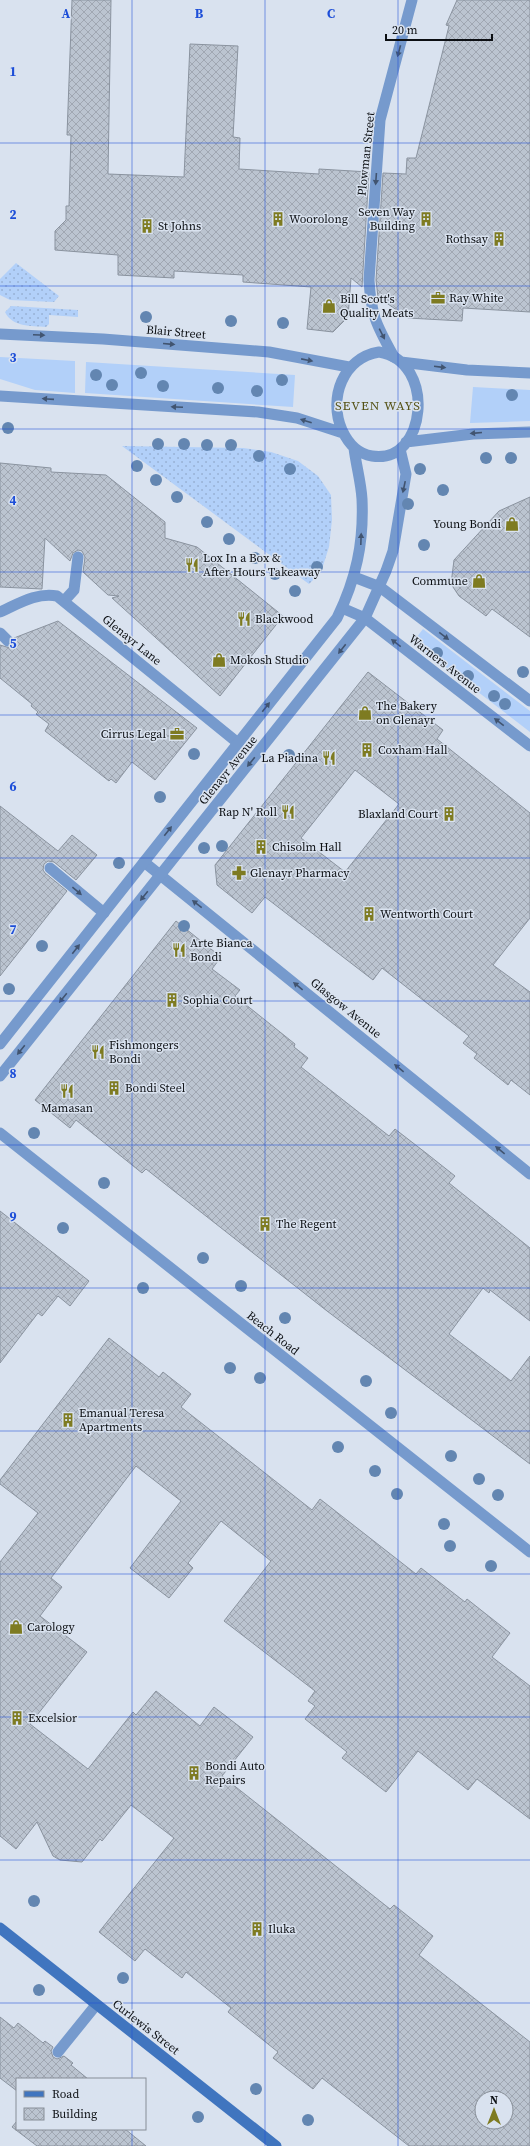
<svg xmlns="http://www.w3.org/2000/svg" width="530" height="2146" font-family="'Source Serif 4',serif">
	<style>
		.grass { fill: url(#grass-dots) }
		.garden { fill: #b2d0f9 }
		.building { fill: url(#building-cross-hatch); stroke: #8a939f; fill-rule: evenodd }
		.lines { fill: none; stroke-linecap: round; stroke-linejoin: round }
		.service { stroke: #769acd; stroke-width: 11 }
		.minor { stroke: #769acd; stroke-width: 11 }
		.tertiary { stroke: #769acd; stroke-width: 11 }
		.secondary { stroke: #4075bf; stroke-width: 11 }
		.tree { fill: #6386b1 }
		.oneway { fill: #415470 }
		.grid { fill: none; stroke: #1d4ed8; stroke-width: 1; stroke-opacity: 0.55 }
		.labels { text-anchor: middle; stroke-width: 3; stroke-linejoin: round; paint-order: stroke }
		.street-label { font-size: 12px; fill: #0c0f13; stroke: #d9e2ef }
		.poi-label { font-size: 12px; fill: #0c0f13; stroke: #d9e2ef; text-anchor: start }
		.neighbourhood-label { font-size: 13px; letter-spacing: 1px; fill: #545114; stroke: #d9e2ef }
		.grid-label { font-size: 13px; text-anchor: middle; font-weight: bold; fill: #1d4ed8; stroke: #d9e2ef; stroke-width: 3; stroke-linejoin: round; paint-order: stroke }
	</style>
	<defs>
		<pattern id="grass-dots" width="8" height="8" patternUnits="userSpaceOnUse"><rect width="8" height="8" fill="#b2d0f9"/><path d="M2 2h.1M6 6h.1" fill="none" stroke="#98b1d5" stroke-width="1.8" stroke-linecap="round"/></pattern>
		<pattern id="building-cross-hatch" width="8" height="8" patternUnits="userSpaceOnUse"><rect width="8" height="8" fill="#bbc4d0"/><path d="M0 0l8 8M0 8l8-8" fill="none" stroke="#a0a7b2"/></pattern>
	</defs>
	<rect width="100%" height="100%" fill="#d9e2ef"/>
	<path class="grass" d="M16 263 59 296 54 302 10 300 0 295V279Z
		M11 306 78 310V317L49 315V324L46 327C31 326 12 327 5 312Z
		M122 446 243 448 271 452 298 461 318 476 331 495 332 520 329 547 321 572 309 584Z"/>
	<path class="garden" d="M0 357 75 361V393L35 390 0 379Z
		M86 362 295 375 293 407 85 393Z
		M473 387 530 390V421L470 423Z
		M423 629 530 711V732L413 642Z"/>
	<path class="building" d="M72 0H111L108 174 184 177 190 44 238 46 233 137 240 138 239 169 319 174V169L369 172 362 287 351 278 348 317 333 332 307 329 311 287 243 282V275L174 271V278L118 275V255L55 250V231L66 220V206H69L71 135H67Z
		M457 0H530V312L463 308 462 321 408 318 378 297 376 280 383 173 406 174 407 158H416L449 26 446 25Z
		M0 463 51 468V472L106 475 165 522V538L197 547 283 616 220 696 112 598 119 596 108 595 83 572 85 557 82 551 78 550 73 553 70 561 45 538 42 589 0 587Z
		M530 497V637L492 609 486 616 459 596 451 584 454 560 499 511Z
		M58 621 197 728 155 780 132 762 116 783 111 779 109 781 45 731 49 724 36 714 38 712 31 706 32 704 0 678V645L10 648 15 643 14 638Z
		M368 672 443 730 437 739 530 813V918L493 965 530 992V1095L511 1080 508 1085 474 1058 477 1054 463 1043 469 1036 382 968 373 980 265 897 252 913 217 885 215 865ZM355 770 399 804 345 872 301 838Z
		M0 806 58 851 72 835 97 855 76 880 54 862 48 861 44 864 43 870 45 873 67 891 0 976Z
		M176 921 221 957 212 969 240 990 235 996 295 1044 294 1047 308 1058 301 1067 389 1136 395 1129 426 1153 455 1176 449 1183 530 1248V1321L490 1290 489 1293 483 1288 449 1334 511 1381 530 1356V1464L327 1311 146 1169 142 1173 76 1120 70 1128 35 1100Z
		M0 1211 89 1281 70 1306 58 1296 42 1316 38 1313 0 1363Z
		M109 1338 159 1377 163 1372 191 1394 181 1407 312 1510 320 1499 416 1574 421 1568 465 1602 467 1599 510 1633 492 1657 530 1686V1819L477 1779 468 1790 418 1751 386 1792 342 1758 347 1752 305 1719 315 1706 308 1701 315 1691 224 1621 271 1561 221 1521 188 1563 193 1568 169 1598 130 1568 181 1501 136 1466 51 1578 62 1587 40 1616 87 1652 30 1724 88 1769 133 1712 136 1715 156 1691 200 1726 214 1707 253 1737 222 1776 390 1909 394 1905 433 1936 419 1955 530 2042V2146H409L322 2078 313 2089 273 2058 278 2052 228 2012 231 2008 186 1972 182 1978 145 1949 135 1961 99 1932 174 1838 131 1805 102 1841 100 1839 82 1862 60 1860 53 1856 37 1822 16 1849 0 1836V1562L38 1513 0 1484V1480ZM482 2098H506V2122H482Z
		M0 2017 14 2028 18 2023 43 2043 45 2041 53 2047 51 2051 53 2057 57 2059 64 2056 73 2063 71 2065 88 2079H17V2091L0 2078Z
		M17 2121V2129H125L146 2146H37L12 2127Z"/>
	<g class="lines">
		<path class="service" d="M64 601 74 590 78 557
			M0 612C18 604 37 592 57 596L238 743
			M0 633 8 641
			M50 868 104 913
			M58 2052 96 2005"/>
		<path class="minor" d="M394 357C377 326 371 316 369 280L380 120 412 0
			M144 862 530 1174
			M0 1133 530 1552"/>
		<path class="tertiary" d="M0 334 103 339 269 352 349 367
			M379 352C437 361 427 465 372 456 358 454 348 443 342 430 328 398 343 358 379 352Z
			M401 362 467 370 530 373
			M0 396 258 412 297 418 343 433
			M406 442 473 434 530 432
			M354 577 380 587 530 701
			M342 608 365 618 530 746
			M0 1044 337 618C356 579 364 543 362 499 361 482 356 465 354 448
			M0 1076 365 618 386 571 393 551 406 474 400 449"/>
		<path class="secondary" d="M0 1928 276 2146"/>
	</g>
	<g class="tree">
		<circle cx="146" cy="317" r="6"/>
		<circle cx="231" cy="321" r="6"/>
		<circle cx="283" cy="323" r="6"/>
		<circle cx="141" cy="373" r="6"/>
		<circle cx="96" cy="375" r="6"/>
		<circle cx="282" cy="380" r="6"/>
		<circle cx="112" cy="385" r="6"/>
		<circle cx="163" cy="386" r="6"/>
		<circle cx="218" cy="388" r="6"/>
		<circle cx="257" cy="391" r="6"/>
		<circle cx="512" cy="395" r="6"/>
		<circle cx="8" cy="428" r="6"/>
		<circle cx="158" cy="444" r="6"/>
		<circle cx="184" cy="444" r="6"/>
		<circle cx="207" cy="445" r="6"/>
		<circle cx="231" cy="445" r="6"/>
		<circle cx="259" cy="456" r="6"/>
		<circle cx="486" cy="458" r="6"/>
		<circle cx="511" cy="458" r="6"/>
		<circle cx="137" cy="466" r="6"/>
		<circle cx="290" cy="469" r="6"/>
		<circle cx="420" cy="469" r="6"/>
		<circle cx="156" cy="480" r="6"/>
		<circle cx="443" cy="490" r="6"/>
		<circle cx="177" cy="497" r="6"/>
		<circle cx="408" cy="504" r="6"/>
		<circle cx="207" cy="522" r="6"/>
		<circle cx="229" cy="539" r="6"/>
		<circle cx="424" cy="545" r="6"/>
		<circle cx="255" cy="558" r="6"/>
		<circle cx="317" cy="567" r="6"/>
		<circle cx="275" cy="574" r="6"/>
		<circle cx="295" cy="591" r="6"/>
		<circle cx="437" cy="653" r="6"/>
		<circle cx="523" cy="672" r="6"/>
		<circle cx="468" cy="676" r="6"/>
		<circle cx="494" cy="696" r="6"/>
		<circle cx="505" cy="704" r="6"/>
		<circle cx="194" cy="754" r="6"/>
		<circle cx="289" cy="755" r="6"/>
		<circle cx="160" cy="797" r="6"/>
		<circle cx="222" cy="846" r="6"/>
		<circle cx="204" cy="848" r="6"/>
		<circle cx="119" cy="863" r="6"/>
		<circle cx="184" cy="926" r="6"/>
		<circle cx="42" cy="946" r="6"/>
		<circle cx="9" cy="989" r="6"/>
		<circle cx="34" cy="1133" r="6"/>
		<circle cx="104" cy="1183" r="6"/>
		<circle cx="63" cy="1228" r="6"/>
		<circle cx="203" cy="1258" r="6"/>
		<circle cx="241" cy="1286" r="6"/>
		<circle cx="143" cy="1288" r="6"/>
		<circle cx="285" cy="1318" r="6"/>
		<circle cx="230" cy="1368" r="6"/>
		<circle cx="260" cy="1378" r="6"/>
		<circle cx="366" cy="1381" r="6"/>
		<circle cx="391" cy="1413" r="6"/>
		<circle cx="338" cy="1447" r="6"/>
		<circle cx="451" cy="1456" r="6"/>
		<circle cx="375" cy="1471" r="6"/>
		<circle cx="479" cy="1479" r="6"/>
		<circle cx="397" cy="1494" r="6"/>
		<circle cx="498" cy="1495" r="6"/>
		<circle cx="444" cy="1524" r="6"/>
		<circle cx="450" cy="1546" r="6"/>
		<circle cx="491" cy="1566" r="6"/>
		<circle cx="34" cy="1901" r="6"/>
		<circle cx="123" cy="1978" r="6"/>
		<circle cx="39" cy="1990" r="6"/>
		<circle cx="256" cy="2089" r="6"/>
		<circle cx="198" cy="2117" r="6"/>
		<circle cx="308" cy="2120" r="6"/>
	</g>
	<defs><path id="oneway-solid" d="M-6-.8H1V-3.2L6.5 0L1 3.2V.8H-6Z"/></defs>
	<g class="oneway">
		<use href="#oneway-solid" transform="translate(399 51) rotate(105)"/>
		<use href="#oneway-solid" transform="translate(376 179) rotate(94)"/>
		<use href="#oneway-solid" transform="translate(382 334) rotate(63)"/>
		<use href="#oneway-solid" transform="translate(39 335) rotate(3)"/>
		<use href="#oneway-solid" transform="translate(169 344) rotate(5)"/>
		<use href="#oneway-solid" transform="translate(307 360) rotate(11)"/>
		<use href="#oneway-solid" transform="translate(440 367) rotate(7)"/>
		<use href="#oneway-solid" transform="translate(48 399) rotate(-176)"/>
		<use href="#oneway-solid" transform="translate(177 407) rotate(-177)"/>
		<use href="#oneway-solid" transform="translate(306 421) rotate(-162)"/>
		<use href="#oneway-solid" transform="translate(476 433) rotate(175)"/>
		<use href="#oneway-solid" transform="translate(404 487) rotate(102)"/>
		<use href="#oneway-solid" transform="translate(361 539) rotate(-88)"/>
		<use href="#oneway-solid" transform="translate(444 636) rotate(37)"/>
		<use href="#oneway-solid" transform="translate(396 643) rotate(-142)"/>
		<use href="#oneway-solid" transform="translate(342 649) rotate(128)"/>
		<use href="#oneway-solid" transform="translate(266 707) rotate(-52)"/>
		<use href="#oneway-solid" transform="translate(499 722) rotate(-143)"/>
		<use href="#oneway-solid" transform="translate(251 762) rotate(129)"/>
		<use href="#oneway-solid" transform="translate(168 831) rotate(-52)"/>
		<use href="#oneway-solid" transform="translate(77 891) rotate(40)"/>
		<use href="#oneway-solid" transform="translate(144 896) rotate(129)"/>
		<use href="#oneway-solid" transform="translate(197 904) rotate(-142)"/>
		<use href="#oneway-solid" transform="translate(76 949) rotate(-52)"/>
		<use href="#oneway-solid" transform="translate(298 986) rotate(-141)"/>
		<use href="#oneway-solid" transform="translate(63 998) rotate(129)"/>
		<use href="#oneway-solid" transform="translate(21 1050) rotate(129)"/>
		<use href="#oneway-solid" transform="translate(399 1068) rotate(-141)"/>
		<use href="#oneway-solid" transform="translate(500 1150) rotate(-141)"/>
	</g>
	<path class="grid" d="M132 0V2079M265 0V2146M398 0V2146M0 143H530M0 286H530M0 429H530M0 572H530M0 715H530M0 858H530M0 1001H530M0 1145H530M0 1288H530M0 1431H530M0 1574H530M0 1717H530M0 1860H530M0 2003H530M132 2129V2146"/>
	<defs>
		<symbol id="building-bare" viewBox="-9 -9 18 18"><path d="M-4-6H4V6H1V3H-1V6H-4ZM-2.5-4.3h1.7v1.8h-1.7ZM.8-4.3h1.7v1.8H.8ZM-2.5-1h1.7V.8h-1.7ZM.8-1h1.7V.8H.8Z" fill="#7e7b21" stroke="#d9e2ef" stroke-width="2.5" paint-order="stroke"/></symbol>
		<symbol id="office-bare" viewBox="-9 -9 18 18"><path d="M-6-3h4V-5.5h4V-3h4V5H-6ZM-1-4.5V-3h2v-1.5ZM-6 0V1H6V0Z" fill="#7e7b21" stroke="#d9e2ef" stroke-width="2.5" paint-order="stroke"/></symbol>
		<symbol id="shop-bare" viewBox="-9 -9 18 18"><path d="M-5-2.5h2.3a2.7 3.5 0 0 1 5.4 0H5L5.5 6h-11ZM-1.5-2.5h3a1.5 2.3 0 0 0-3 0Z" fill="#7e7b21" stroke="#d9e2ef" stroke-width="2.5" paint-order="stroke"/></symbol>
		<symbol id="restaurant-bare" viewBox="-9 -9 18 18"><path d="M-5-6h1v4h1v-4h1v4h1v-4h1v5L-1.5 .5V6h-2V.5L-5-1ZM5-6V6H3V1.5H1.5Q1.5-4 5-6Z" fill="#7e7b21" stroke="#d9e2ef" stroke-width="2.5" paint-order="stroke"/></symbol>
		<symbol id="pharmacy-bare" viewBox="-9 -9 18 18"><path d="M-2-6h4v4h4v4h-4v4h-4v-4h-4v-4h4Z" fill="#7e7b21" stroke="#d9e2ef" stroke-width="2.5" paint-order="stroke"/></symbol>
	</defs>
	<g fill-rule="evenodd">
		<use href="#building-bare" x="268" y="209" width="20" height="20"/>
		<use href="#building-bare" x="416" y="209" width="20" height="20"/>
		<use href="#building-bare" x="137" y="216" width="20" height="20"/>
		<use href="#building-bare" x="489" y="229" width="20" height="20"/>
		<use href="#office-bare" x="428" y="288" width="20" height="20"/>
		<use href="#shop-bare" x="319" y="296" width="20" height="20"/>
		<use href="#shop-bare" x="502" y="514" width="20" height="20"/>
		<use href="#restaurant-bare" x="182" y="555" width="20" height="20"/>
		<use href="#shop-bare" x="469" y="571" width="20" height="20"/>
		<use href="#restaurant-bare" x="234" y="609" width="20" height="20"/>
		<use href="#shop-bare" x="209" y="650" width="20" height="20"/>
		<use href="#shop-bare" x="355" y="703" width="20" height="20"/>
		<use href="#office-bare" x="167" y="724" width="20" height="20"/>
		<use href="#building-bare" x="357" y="740" width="20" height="20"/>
		<use href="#restaurant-bare" x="319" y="748" width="20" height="20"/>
		<use href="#restaurant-bare" x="278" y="802" width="20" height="20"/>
		<use href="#building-bare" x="439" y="804" width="20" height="20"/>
		<use href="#building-bare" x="251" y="837" width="20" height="20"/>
		<use href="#pharmacy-bare" x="229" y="863" width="20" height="20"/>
		<use href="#building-bare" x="359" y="904" width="20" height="20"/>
		<use href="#restaurant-bare" x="169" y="940" width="20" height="20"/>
		<use href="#building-bare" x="162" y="990" width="20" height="20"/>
		<use href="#restaurant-bare" x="88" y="1042" width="20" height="20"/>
		<use href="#building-bare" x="104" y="1078" width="20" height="20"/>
		<use href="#restaurant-bare" x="57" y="1081" width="20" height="20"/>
		<use href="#building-bare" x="255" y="1214" width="20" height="20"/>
		<use href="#building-bare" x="58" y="1410" width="20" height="20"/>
		<use href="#shop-bare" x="6" y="1617" width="20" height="20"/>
		<use href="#building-bare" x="7" y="1708" width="20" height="20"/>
		<use href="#building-bare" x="184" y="1763" width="20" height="20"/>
		<use href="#building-bare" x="247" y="1919" width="20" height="20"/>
	</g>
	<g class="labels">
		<g class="street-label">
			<text transform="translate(366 154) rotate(-84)" y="4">Plowman Street</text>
			<text transform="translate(176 332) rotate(5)" y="4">Blair Street</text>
			<text transform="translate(132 640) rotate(39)" y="4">Glenayr Lane</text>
			<text transform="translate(445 664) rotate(38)" y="4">Warners Avenue</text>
			<text transform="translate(228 770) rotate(-51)" y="4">Glenayr Avenue</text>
			<text transform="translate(346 1008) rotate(39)" y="4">Glasgow Avenue</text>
			<text transform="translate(273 1333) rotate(38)" y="4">Beach Road</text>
			<text transform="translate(146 2027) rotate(38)" y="4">Curlewis Street</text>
		</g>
		<g class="poi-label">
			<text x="415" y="216" text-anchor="end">Seven Way<tspan x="415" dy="14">Building</tspan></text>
			<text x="289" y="223">Woorolong</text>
			<text x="158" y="230">St Johns</text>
			<text x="488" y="243" text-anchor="end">Rothsay</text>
			<text x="449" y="302">Ray White</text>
			<text x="340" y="303">Bill Scott's<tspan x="340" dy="14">Quality Meats</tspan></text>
			<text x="501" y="528" text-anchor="end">Young Bondi</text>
			<text x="203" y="562">Lox In a Box &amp;<tspan x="203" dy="14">After Hours Takeaway</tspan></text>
			<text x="468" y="585" text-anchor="end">Commune</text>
			<text x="255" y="623">Blackwood</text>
			<text x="230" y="664">Mokosh Studio</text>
			<text x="376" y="710">The Bakery<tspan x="376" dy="14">on Glenayr</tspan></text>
			<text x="166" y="738" text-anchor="end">Cirrus Legal</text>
			<text x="378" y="754">Coxham Hall</text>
			<text x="318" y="762" text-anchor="end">La Piadina</text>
			<text x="277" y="816" text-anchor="end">Rap N' Roll</text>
			<text x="438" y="818" text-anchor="end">Blaxland Court</text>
			<text x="272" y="851">Chisolm Hall</text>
			<text x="250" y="877">Glenayr Pharmacy</text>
			<text x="380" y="918">Wentworth Court</text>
			<text x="190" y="947">Arte Bianca<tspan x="190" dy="14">Bondi</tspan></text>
			<text x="183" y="1004">Sophia Court</text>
			<text x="109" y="1049">Fishmongers<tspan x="109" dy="14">Bondi</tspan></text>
			<text x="125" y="1092">Bondi Steel</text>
			<text x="67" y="1112" text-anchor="middle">Mamasan</text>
			<text x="276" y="1228">The Regent</text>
			<text x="79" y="1417">Emanual Teresa<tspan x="79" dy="14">Apartments</tspan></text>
			<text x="27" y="1631">Carology</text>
			<text x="28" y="1722">Excelsior</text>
			<text x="205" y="1770">Bondi Auto<tspan x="205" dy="14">Repairs</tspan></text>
			<text x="268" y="1933">Iluka</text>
		</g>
		<g class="neighbourhood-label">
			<text x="378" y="410">SEVEN WAYS</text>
		</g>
	</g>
	<g class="grid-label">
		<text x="66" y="18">A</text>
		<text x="199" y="18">B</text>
		<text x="331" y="18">C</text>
		<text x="13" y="76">1</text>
		<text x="13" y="219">2</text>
		<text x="13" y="362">3</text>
		<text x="13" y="505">4</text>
		<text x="13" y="648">5</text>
		<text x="13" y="791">6</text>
		<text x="13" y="934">7</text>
		<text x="13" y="1078">8</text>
		<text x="13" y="1221">9</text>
	</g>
	<rect x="16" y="2078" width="130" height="52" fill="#d9e2ef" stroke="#878e97"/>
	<rect x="24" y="2091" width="20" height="6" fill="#4075bf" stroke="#878e97"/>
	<text x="52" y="2098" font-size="12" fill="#0c0f13">Road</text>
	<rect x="24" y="2108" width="20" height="12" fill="url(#building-cross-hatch)" stroke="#878e97"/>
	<text x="52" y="2118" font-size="12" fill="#0c0f13">Building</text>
	<g transform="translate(494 2110)"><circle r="19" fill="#d9e2ef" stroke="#878e97"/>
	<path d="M0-3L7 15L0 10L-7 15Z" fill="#7e7b21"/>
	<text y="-6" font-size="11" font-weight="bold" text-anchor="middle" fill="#0c0f13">N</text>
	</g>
	<path d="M386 34v6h106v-6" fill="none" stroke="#0c0f13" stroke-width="2"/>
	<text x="392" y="34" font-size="12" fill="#0c0f13" stroke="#d9e2ef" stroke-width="3" paint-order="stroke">20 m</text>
</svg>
